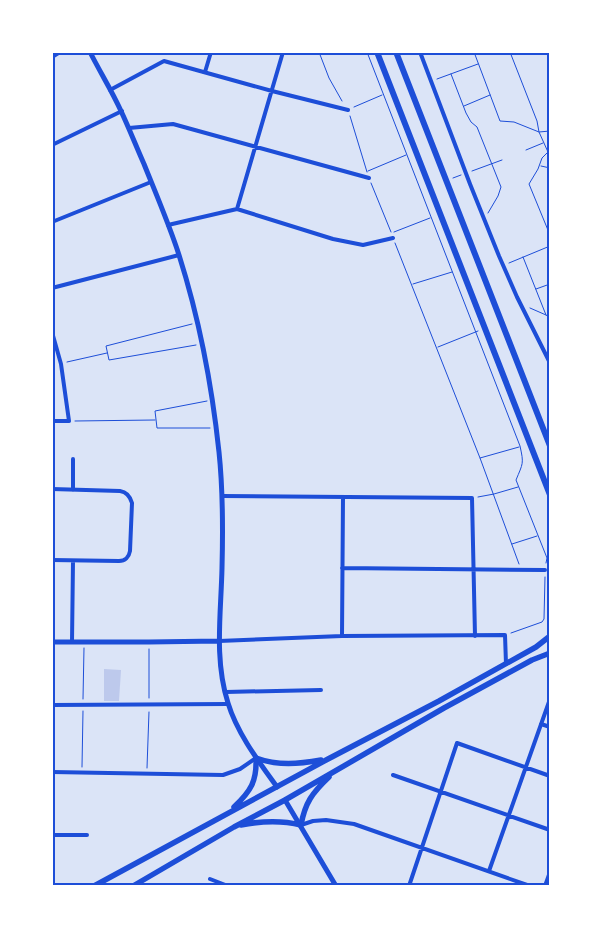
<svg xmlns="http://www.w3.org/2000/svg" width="602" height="938" font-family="Signika,sans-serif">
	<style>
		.green { fill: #dbe4f7 }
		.building { fill: #bdc9ec }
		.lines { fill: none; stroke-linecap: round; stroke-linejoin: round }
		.path { stroke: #1d4ed8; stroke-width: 1 }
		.minor { stroke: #1d4ed8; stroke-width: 4 }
		.tertiary { stroke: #1d4ed8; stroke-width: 5 }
		.secondary { stroke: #1d4ed8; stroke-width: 5.5 }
		.primary { stroke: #1d4ed8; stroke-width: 6 }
		.neatline { fill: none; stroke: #1d4ed8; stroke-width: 2 }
	</style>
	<rect width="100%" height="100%" fill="#f2f2f2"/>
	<path class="green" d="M52 53H549V885H53Z"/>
	<path class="building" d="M104 669 121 670 119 701H104Z"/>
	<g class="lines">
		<path class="path" d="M319 52 329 78 342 101
			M367 52 520 446C524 464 523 463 516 480L547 558 546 563
			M474 52 500 121 514 122 539 132 550 131
			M510 52 537 121 539 132 548 152 550 153
			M451 74 466 113 471 122 477 127 501 187 498 196 488 213
			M437 79 478 64
			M464 106 490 95
			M354 107 382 95
			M350 116 367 172
			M526 150 543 143
			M547 153 542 158 538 169 529 184 550 235
			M541 166 550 168
			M368 171 406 155
			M472 171 502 160
			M453 178 461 175
			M371 183 391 232
			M394 232 430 218
			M395 243 480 458
			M523 257 546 315
			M509 263 550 246
			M413 284 452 272
			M536 289 550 284
			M530 308 546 315 550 318
			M192 324 106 346 109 360 196 345
			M438 347 478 331
			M67 362 107 353
			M207 401 155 411 157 428H210
			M75 421 155 420
			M478 497 494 494 518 487
			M512 544 537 536
			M519 564 480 458 519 447
			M511 633 542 622 544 619 545 577
			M149 698V649
			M83 699 84 648
			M82 767 83 711
			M147 768 149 712"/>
		<path class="minor" d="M420 52 470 184 499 256 517 297 550 363
			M52 57 60 52
			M205 72 211 52
			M110 90 164 61 272 91 348 110
			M129 128 173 124 369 178
			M52 145 122 111
			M237 209 283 52
			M52 222 151 182
			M168 225 237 209 333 239 363 245 393 238
			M52 288 179 255
			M52 332 61 364 69 421H52
			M52 489 120 491C127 492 130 496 132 503L130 551C129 557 125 561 119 561L52 560
			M73 490V459
			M222 496 472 498 475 636
			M342 568 545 570
			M342 636 343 497
			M219 641 342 636 505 635 506 664
			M72 642 73 561
			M226 692 321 690
			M52 705 228 704
			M541 724 550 727
			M52 772 223 775 240 769 256 758
			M393 775 550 830
			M301 825 313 821 326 820 354 824 530 886
			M52 835H87
			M489 871 550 699
			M210 879 228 886
			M409 886 457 743 550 776
			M545 886 550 872"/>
		<path class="tertiary" d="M90 52C100 72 112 91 121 111 129 128 136 146 144 164 156 194 169 224 179 255 199 318 212 386 219 452 223 490 223 530 222 568 221 614 214 659 228 703 237 733 259 762 277 787
			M52 642H149L219 641
			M285 800 336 886"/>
		<path class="secondary" d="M234 807C251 791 257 781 256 758 278 766 299 764 321 760
			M241 825C261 821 281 820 301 825 305 803 312 793 329 777
			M94 886 328 759 439 701 536 647 550 636
			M133 886 234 827 285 800 444 708 532 660 550 653"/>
		<path class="primary" d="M377 52 550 495
			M396 52 550 446"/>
	</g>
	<rect width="602" height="938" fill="none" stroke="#ffffff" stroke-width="108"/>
	<rect x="54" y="54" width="494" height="830" class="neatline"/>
</svg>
